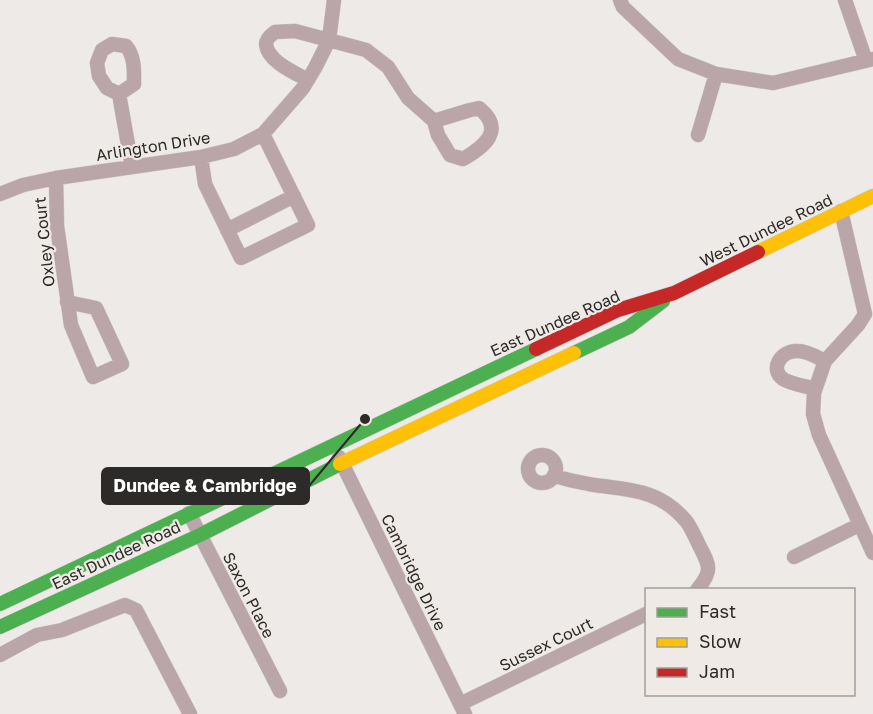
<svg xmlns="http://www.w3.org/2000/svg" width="873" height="714" font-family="'Golos Text',sans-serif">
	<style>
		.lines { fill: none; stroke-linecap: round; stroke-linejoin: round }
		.street-casing { stroke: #c9c8c6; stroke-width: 15 }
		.fast-casing { stroke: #c9c8c6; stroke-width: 15 }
		.slow-casing { stroke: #c9c8c6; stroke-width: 15 }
		.jam-casing { stroke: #c9c8c6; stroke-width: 15 }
		.street { stroke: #baa5a9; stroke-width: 14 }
		.fast { stroke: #4caf50; stroke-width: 14 }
		.slow { stroke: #ffc107; stroke-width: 14 }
		.jam { stroke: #c62828; stroke-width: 14 }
		.labels { text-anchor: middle; stroke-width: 4.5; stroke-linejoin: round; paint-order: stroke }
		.street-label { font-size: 16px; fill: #2c2b29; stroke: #efeae6 }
		.leader { fill: none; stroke: #2c2b29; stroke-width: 2 }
		.callout-dot { fill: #2c2b29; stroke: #efeae6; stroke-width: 2 }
		.callout { fill: #2c2b29; stroke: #2c2b29; stroke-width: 2 }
		.callout-label { font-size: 18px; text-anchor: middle; font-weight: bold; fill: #fff }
	</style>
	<rect width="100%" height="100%" fill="#edeae8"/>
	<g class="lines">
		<defs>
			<path id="street" d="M620 0 623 7 678 59 716 74 773 83 873 59
				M845 0 866 61
				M112 44 126 46C135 57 134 70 134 84L119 94 107 88 99 76 97 63 102 50Z
				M308 80C295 73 267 61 266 44 266 39 271 35 275 32L295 31 366 50 388 67 408 98 434 121 438 135 450 155 463 159C484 147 506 130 479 108L470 110 434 121
				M119 94 132 167
				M698 135 716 74
				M201 157 205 184 241 258 308 225 263 134
				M56 178 57 226 71 325 93 377 122 364 96 308 67 302
				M0 194 23 185 56 178 201 157 234 149 263 134 303 88 315 68 329 40 334 0
				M841 211 865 314 858 325 825 361 814 393 813 414 819 435 873 553
				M227 230 294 196
				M815 389C805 386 791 384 783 379 769 369 781 350 798 351 807 351 817 357 825 361
				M528 469a14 14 0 1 1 28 0a14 14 0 1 1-28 0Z
				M339 457 465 714
				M554 475C567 481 580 482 594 485 631 490 660 490 686 521 691 527 695 537 699 545 710 566 713 571 697 590
				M189 513 280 691
				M794 557 859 525
				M0 655 37 635 62 630 125 605 136 610 190 714
				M460 704 646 614"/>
			<path id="fast" d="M574 353 629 327 663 301
				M0 604 536 349
				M0 627 200 535 340 464"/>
			<path id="slow" d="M758 252 873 196
				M340 464 574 353"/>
			<path id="jam" d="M536 349 618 310 674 293 758 252"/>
		</defs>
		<use href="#street" class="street-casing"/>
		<use href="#fast" class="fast-casing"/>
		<use href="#slow" class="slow-casing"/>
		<use href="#jam" class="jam-casing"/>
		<use href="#street" class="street"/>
		<use href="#fast" class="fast"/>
		<use href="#slow" class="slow"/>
		<use href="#jam" class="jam"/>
	</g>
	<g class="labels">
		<g class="street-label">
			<text transform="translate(153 146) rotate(-9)" y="6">Arlington Drive</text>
			<text transform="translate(766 230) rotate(-26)" y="6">West Dundee Road</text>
			<text transform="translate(44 242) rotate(-96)" y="6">Oxley Court</text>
			<text transform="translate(555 323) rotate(-24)" y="6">East Dundee Road</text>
			<text transform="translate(116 555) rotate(-25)" y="6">East Dundee Road</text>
			<text transform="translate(414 572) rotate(64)" y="6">Cambridge Drive</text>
			<text transform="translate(249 595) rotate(63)" y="6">Saxon Place</text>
			<text transform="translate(546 644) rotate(-26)" y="6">Sussex Court</text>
		</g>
	</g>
	<path class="leader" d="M365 419L309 486"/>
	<circle class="callout-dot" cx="365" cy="419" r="6"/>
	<rect class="callout" x="102" y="468" width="207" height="36" rx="6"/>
	<g class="callout-label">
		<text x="205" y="492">Dundee &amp; Cambridge</text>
	</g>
	<rect x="645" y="588" width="210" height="108" fill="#efeae6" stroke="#a19e9a" stroke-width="1.5"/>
	<rect x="657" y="608" width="30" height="9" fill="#4caf50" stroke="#a19e9a" stroke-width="1.5"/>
	<text x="699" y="618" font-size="18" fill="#2c2b29">Fast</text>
	<rect x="657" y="638" width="30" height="9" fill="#ffc107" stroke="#a19e9a" stroke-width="1.5"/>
	<text x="699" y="648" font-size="18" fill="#2c2b29">Slow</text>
	<rect x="657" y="668" width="30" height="9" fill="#c62828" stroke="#a19e9a" stroke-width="1.5"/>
	<text x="699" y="678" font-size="18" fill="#2c2b29">Jam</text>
</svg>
